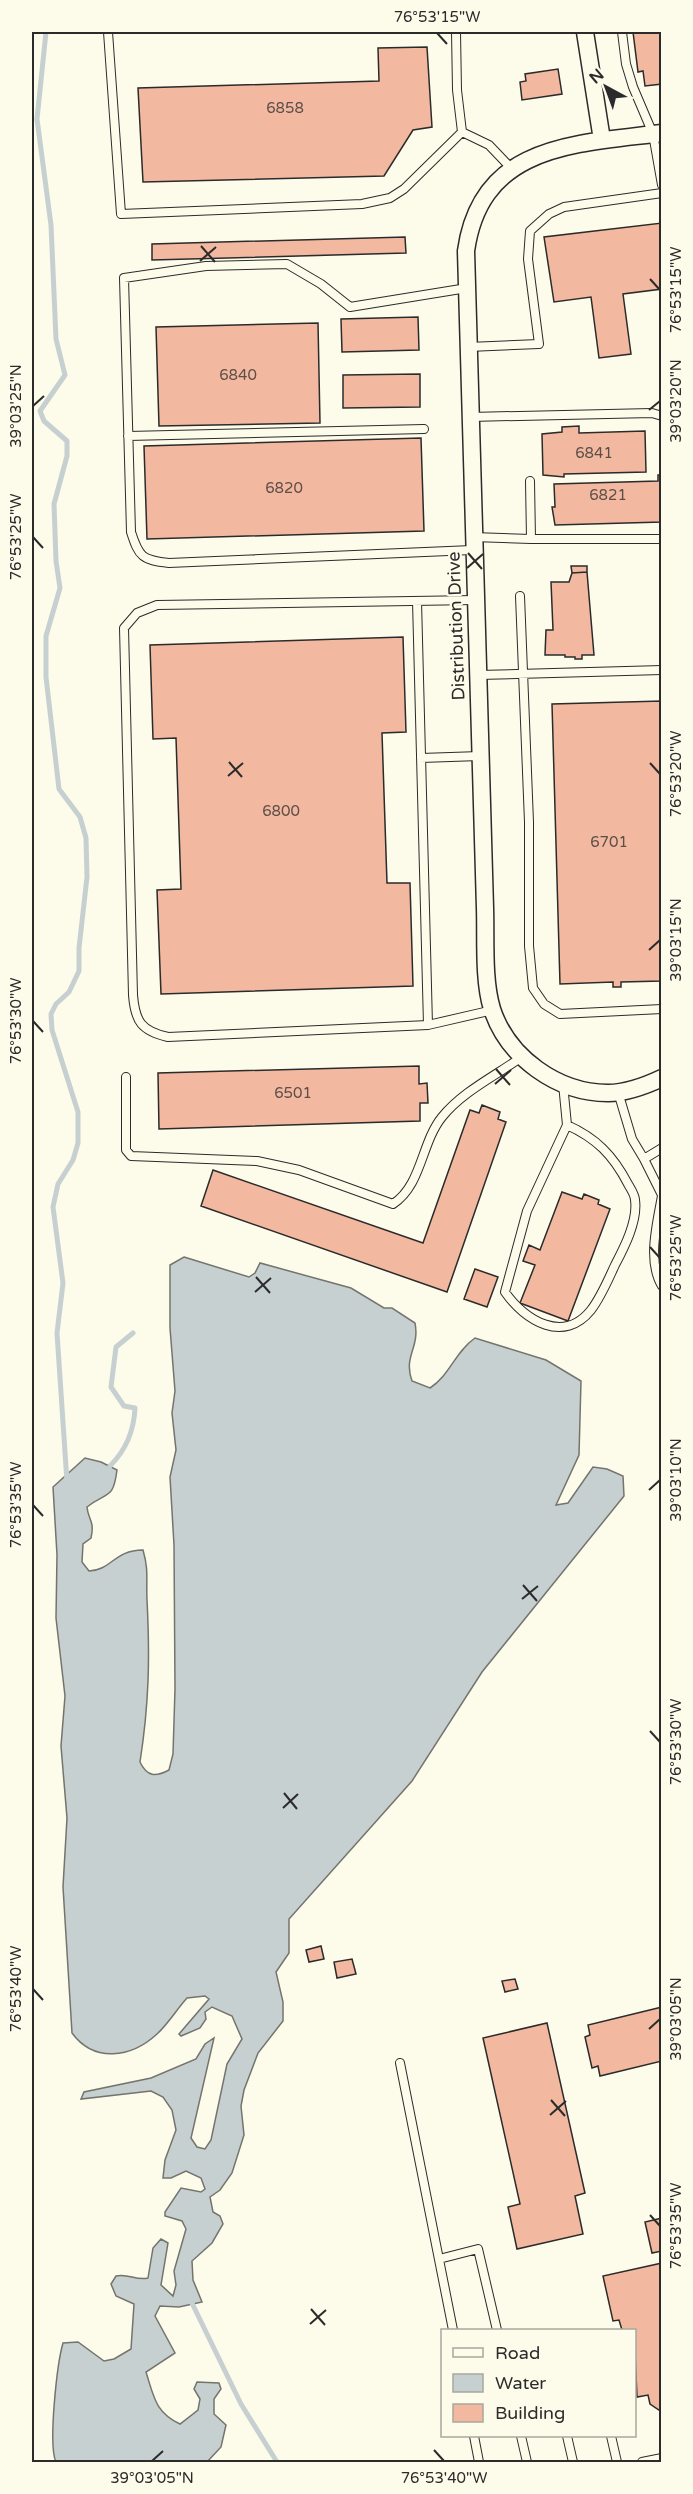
<svg xmlns="http://www.w3.org/2000/svg" width="693" height="2494" font-family="'Varela Round',sans-serif">
	<style>
		.water { fill: #c7d0d0; stroke: #74746e; stroke-width: 1.5 }
		.lines { fill: none; stroke-linecap: round; stroke-linejoin: round }
		.stream { stroke: #c7d0d0; stroke-width: 5 }
		.building { fill: #f2b8a0; stroke: #2b2b2b; stroke-width: 1.5 }
		.lane-casing { stroke: #2b2b2b; stroke-width: 10 }
		.street-casing { stroke: #2b2b2b; stroke-width: 19 }
		.lane { stroke: #fdfbea; stroke-width: 8 }
		.street { stroke: #fdfbea; stroke-width: 16 }
		.ticks { fill: none; stroke: #2b2b2b; stroke-width: 2 }
		.labels { text-anchor: middle; stroke-width: 4.5; stroke-linejoin: round; paint-order: stroke }
		.number-label { font-size: 15px; fill: #5d4e48 }
		.street-label { font-size: 18px; fill: #2b2b2b; stroke: #fdfbea }
		.neatline { fill: none; stroke: #2b2b2b; stroke-width: 2 }
		.ticks-label { font-size: 15px; text-anchor: middle; fill: #2b2b2b }
	</style>
	<rect width="100%" height="100%" fill="#fdfbea"/>
	<path class="water" d="M184 1257 249 1277 255 1273 260 1263 351 1288 384 1308H392L415 1323C420 1348 403 1356 412 1381L430 1388C450 1375 455 1352 475 1338L546 1360 581 1381 579 1455 556 1505 568 1503 593 1467 607 1469 623 1476 624 1496 482 1672 412 1781 289 1919V1953L276 1972 283 2002V2021L258 2053 244 2090 241 2106 244 2135 232 2173 220 2190 210 2197 213 2212 220 2216 223 2224 212 2243 192 2261 193 2280 202 2302 179 2307 160 2306 155 2316 175 2353 146 2372C154 2397 155 2412 180 2424L198 2410 200 2399 194 2389 197 2382 219 2383 221 2389 214 2399V2414L226 2425 221 2447 207 2462H56C48 2445 57 2364 63 2343L78 2342 104 2361 114 2359 131 2349 134 2304 116 2296 111 2284 116 2276C128 2273 136 2281 148 2278L153 2248 161 2239 168 2243 161 2285 173 2296 176 2285 174 2271 186 2229 182 2221 165 2216V2212L181 2188 201 2192 205 2189 201 2178 186 2171 171 2178H163L165 2160 176 2130 172 2110 163 2097 151 2091 81 2099 84 2092 151 2078 196 2059 205 2044 214 2038 191 2138 197 2147 205 2149 211 2140 227 2064 242 2039 232 2016 212 2007 205 2012 206 2019 200 2028 181 2036 179 2034 209 1999 205 1996 187 1998C177 2009 168 2024 157 2034 131 2058 94 2063 72 2033L63 1887 67 1818 61 1746 65 1696 56 1618 57 1555 53 1487 85 1458 101 1462 117 1470C113 1501 107 1491 87 1507 88 1520 95 1520 91 1538L83 1544 82 1562 89 1571C112 1570 114 1550 143 1550 149 1571 146 1579 147 1600 150 1658 149 1704 140 1762 147 1777 156 1777 169 1770L173 1754 175 1689 174 1545 170 1477 176 1450 172 1413 175 1391 170 1328V1265Z"/>
	<g class="lines">
		<path class="stream" d="M46 32 37 119 51 225 56 339 65 375 40 411 44 421 67 441V456L54 504 56 561 60 588 46 636V677L59 789 80 817 86 838 87 877 79 948V971L69 992 56 1004 51 1014 52 1030 78 1112V1143L73 1160 58 1184 53 1207 63 1283 57 1333 67 1482
			M110 1466C126 1450 134 1431 135 1408L124 1406 111 1387 116 1347 133 1333
			M190 2299 241 2404 277 2462"/>
	</g>
	<path class="building" d="M633 32H662V84L645 86 643 71 638 72Z
		M427 47 432 127 413 130 384 176 143 182 138 88 379 81 378 48Z
		M558 69 562 94 522 100 520 82 526 81 525 74Z
		M662 223V289L623 294 631 354 599 358 591 297 554 302 544 237Z
		M405 237 406 253 152 260V244Z
		M418 317 419 350 342 352 341 319Z
		M318 323 320 423 159 426 156 327Z
		M420 374V407L343 408V375Z
		M579 426V433L645 431 646 472 564 474V477L543 475 542 434 562 432V427Z
		M421 438 424 531 147 539 144 446Z
		M658 475H662V522L555 525 552 507H555L554 484 658 481Z
		M571 566H587V572L572 573Z
		M587 572 594 655H582V659H575V657H565V655H545L546 630H553L551 582H569L572 573Z
		M403 637 406 732 382 733 387 883H410L413 986 161 994 157 890 181 889 176 738 153 739 150 645Z
		M662 701V981L621 982V987H613V982L560 984 552 704Z
		M419 1066V1084L427 1083 428 1103H420V1121L159 1129 158 1073Z
		M482 1105 500 1112 498 1119 506 1122 447 1292 201 1206 213 1170 423 1243 470 1110 479 1113Z
		M562 1192 582 1199 584 1194 599 1200 598 1204 610 1209 568 1321 520 1303 535 1265 523 1261 529 1245 540 1250Z
		M475 1269 498 1277 487 1307 464 1299Z
		M321 1946 324 1959 309 1962 306 1950Z
		M352 1959 356 1974 337 1978 334 1962Z
		M515 1979 518 1989 505 1992 502 1981Z
		M662 2007V2061L600 2076 598 2066 592 2068 585 2037 590 2035 588 2025Z
		M547 2023 585 2193 575 2196 583 2234 517 2249 508 2207 520 2204 483 2038Z
		M662 2218V2251L652 2253 645 2222Z
		M662 2263V2412L650 2404 648 2395 637 2397 634 2330H622L619 2320 613 2321 603 2276Z"/>
	<g class="lines">
		<defs>
			<path id="lane" d="M108 32 121 214 362 204 390 198 404 189 462 132 457 90 456 32
				M622 32 626 64 633 87 653 134 662 185
				M462 132 489 145 512 169
				M467 288 350 307 321 284 287 264 206 266 124 278 131 532C139 557 142 560 169 563L472 550
				M468 347 539 344 528 259 530 231 549 214 564 207 662 193
				M470 417 652 413 662 416
				M128 436 424 429
				M472 537 531 539 530 481
				M531 539H662
				M520 596 529 822V946L533 988 544 1004 560 1014 662 1009
				M475 600 157 605 137 613 124 628 133 995C135 1021 141 1031 168 1037L428 1025 493 1010
				M417 601 428 1025
				M478 675 662 670
				M421 758 480 756
				M126 1077V1150L131 1156 257 1161 299 1170 393 1204C422 1185 421 1143 442 1117 463 1091 497 1075 523 1056
				M563 1084 567 1125
				M618 1092 632 1139 644 1159 662 1148
				M567 1125C596 1138 613 1155 628 1184 631 1189 635 1195 635 1200 638 1221 624 1248 615 1265 608 1280 601 1297 591 1310 564 1344 525 1321 505 1292L527 1211Z
				M644 1159 662 1195
				M662 1196C657 1224 647 1261 662 1286
				M400 2063 453 2330
				M439 2259 478 2249 497 2330
				M474 2436 479 2462
				M521 2436 527 2462
				M567 2436 573 2462
				M611 2436 617 2462
				M642 2462 662 2458"/>
			<path id="street" d="M585 32 602 140
				M662 133C575 144 481 144 466 251L485 908C486 938 483 980 492 1009 508 1058 558 1093 608 1093 627 1093 645 1086 662 1078"/>
		</defs>
		<use href="#lane" class="lane-casing"/>
		<use href="#street" class="street-casing"/>
		<use href="#lane" class="lane"/>
		<use href="#street" class="street"/>
	</g>
	<path class="ticks" d="M437 33 447 44M201 246 215 262M200 261 216 247M650 279 660 290M33 406 44 396M649 410 660 401M33 537 43 548M468 553 482 569M467 568 483 554M229 762 242 777M650 763 660 774M228 776 243 763M649 950 660 940M33 1021 43 1032M496 1069 510 1085M495 1084 511 1070M650 1247 660 1258M256 1277 270 1293M255 1292 271 1278M649 1490 660 1480M33 1505 43 1516M523 1585 537 1601M522 1599 538 1586M650 1731 660 1742M284 1793 297 1809M283 1808 298 1794M33 1989 43 2000M649 2029 660 2019M551 2100 565 2116M550 2115 566 2101M650 2215 660 2226M311 2309 325 2325M310 2324 326 2310M434 2450 444 2461M152 2461 163 2451"/>
	<g class="labels">
		<g class="number-label">
			<text x="285" y="113">6858</text>
			<text x="238" y="380">6840</text>
			<text x="594" y="458">6841</text>
			<text x="284" y="493">6820</text>
			<text x="608" y="500">6821</text>
			<text x="281" y="816">6800</text>
			<text x="609" y="847">6701</text>
			<text x="293" y="1098">6501</text>
		</g>
		<g class="street-label">
			<text transform="translate(456 626) rotate(-92)" y="6">Distribution Drive</text>
		</g>
	</g>
	<rect width="693" height="2494" fill="none" stroke="#fdfbea" stroke-width="66"/>
	<rect x="441" y="2329" width="195" height="108" fill="#fdfbea" stroke="#a9a89e" stroke-width="1.5"/>
	<rect x="453" y="2348" width="30" height="9" fill="#fdfbea" stroke="#a9a89e" stroke-width="1.5"/>
	<text x="495" y="2359" font-size="18" fill="#2b2b2b">Road</text>
	<rect x="453" y="2374" width="30" height="18" fill="#c7d0d0" stroke="#a9a89e" stroke-width="1.5"/>
	<text x="495" y="2389" font-size="18" fill="#2b2b2b">Water</text>
	<rect x="453" y="2404" width="30" height="18" fill="#f2b8a0" stroke="#a9a89e" stroke-width="1.5"/>
	<text x="495" y="2419" font-size="18" fill="#2b2b2b">Building</text>
	<g transform="translate(606 87) rotate(319)" stroke="#fdfbea" stroke-width="4.5" paint-order="stroke">
	<path d="M0-4.5L10 22L0 15L-10 22Z" fill="#2b2b2b"/>
	<text y="-9" font-size="16" font-weight="bold" text-anchor="middle" fill="#2b2b2b">N</text>
	</g>
	<rect x="33" y="33" width="627" height="2428" class="neatline"/>
	<g class="ticks-label">
		<text x="437" y="22">76°53'15"W</text>
		<text transform="translate(676 290) rotate(-90)" y="5">76°53'15"W</text>
		<text transform="translate(676 401) rotate(-90)" y="5">39°03'20"N</text>
		<text transform="translate(16 406) rotate(-90)" y="5">39°03'25"N</text>
		<text transform="translate(16 537) rotate(-90)" y="5">76°53'25"W</text>
		<text transform="translate(676 774) rotate(-90)" y="5">76°53'20"W</text>
		<text transform="translate(676 940) rotate(-90)" y="5">39°03'15"N</text>
		<text transform="translate(16 1021) rotate(-90)" y="5">76°53'30"W</text>
		<text transform="translate(676 1258) rotate(-90)" y="5">76°53'25"W</text>
		<text transform="translate(676 1480) rotate(-90)" y="5">39°03'10"N</text>
		<text transform="translate(16 1505) rotate(-90)" y="5">76°53'35"W</text>
		<text transform="translate(676 1742) rotate(-90)" y="5">76°53'30"W</text>
		<text transform="translate(16 1989) rotate(-90)" y="5">76°53'40"W</text>
		<text transform="translate(676 2019) rotate(-90)" y="5">39°03'05"N</text>
		<text transform="translate(676 2226) rotate(-90)" y="5">76°53'35"W</text>
		<text x="152" y="2483">39°03'05"N</text>
		<text x="444" y="2483">76°53'40"W</text>
	</g>
</svg>
